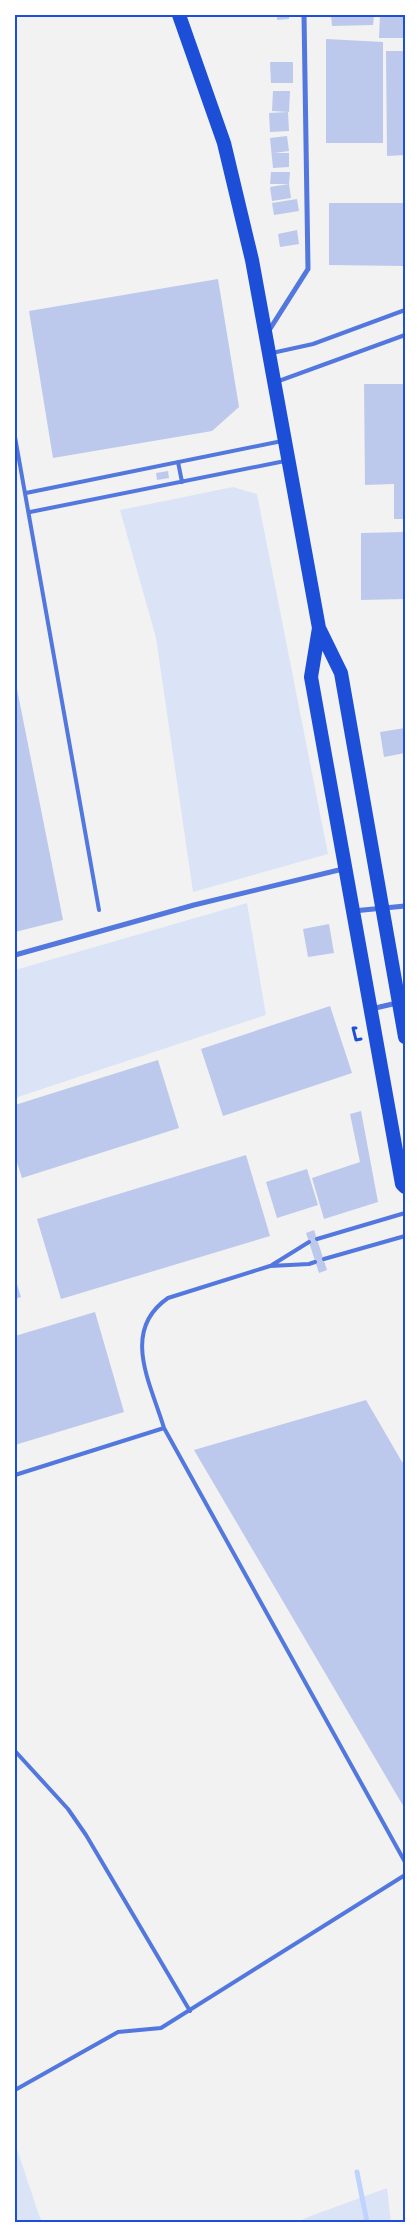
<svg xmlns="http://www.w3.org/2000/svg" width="420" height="2237" font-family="'Roboto Condensed',sans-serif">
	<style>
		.green { fill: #dbe4f7 }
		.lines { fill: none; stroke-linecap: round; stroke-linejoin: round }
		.stream { stroke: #bfd3fe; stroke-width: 5 }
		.building { fill: #bdc9ec }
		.path { stroke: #1d4ed8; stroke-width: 3 }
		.service { stroke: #5277de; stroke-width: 4 }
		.minor { stroke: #5277de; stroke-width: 5 }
		.trunk { stroke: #1d4ed8; stroke-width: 14 }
		.neatline { fill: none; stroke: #1d4ed8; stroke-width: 2 }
	</style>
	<rect width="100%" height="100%" fill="#f2f2f2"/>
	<path class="green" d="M233 487 257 494 328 854 193 892 156 638 120 510Z
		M247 903 266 1015 15 1098V970Z
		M15 2143 40 2218 44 2222H15Z
		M387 2188 391 2222H297L308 2217Z"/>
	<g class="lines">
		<path class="stream" d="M357 2172 367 2222"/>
	</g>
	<path class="building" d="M277 15H289V19L277 20Z
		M331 15H374L373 25 332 26Z
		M380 15H405V38H379Z
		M326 39 383 42V143H326Z
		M386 51H405V155L387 156Z
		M270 62H293V83H271Z
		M273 91H290L289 112 272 111Z
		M288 112 289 131 270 132 269 113Z
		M287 136 289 151 274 153H289V167L273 168 270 138Z
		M271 172H290L289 184H270Z
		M289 184 291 198 272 201 270 187Z
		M297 199 299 211 274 215 272 203Z
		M329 203H405V266L329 265Z
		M297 230 299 244 280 247 278 234Z
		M218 279 239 407 212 431 53 458 29 311Z
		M364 384H405V519H394V484L365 485Z
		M168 471 169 478 157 480 156 473Z
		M405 532V599L361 600V533Z
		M16 684 63 920 15 932V685Z
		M405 728V753L384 757 380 732Z
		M329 924 334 953 308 957 303 929Z
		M330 1006 352 1073 223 1116 201 1049Z
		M158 1060 179 1128 22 1178 15 1156V1105Z
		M361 1111 378 1202 324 1219 312 1178 360 1162 350 1114Z
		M246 1155 270 1236 61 1299 37 1219Z
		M307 1169 318 1205 277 1218 266 1182Z
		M314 1230 327 1270 319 1273 306 1233Z
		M15 1278 21 1297 15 1299Z
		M95 1312 124 1412 15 1445V1336Z
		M366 1400 405 1467V1809L194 1450Z"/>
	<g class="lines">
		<path class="path" d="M356 1028H353L356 1040 361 1039"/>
		<path class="service" d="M272 353 313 344 405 310
			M276 382 405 335
			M15 437 99 910
			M178 462 182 482
			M26 493 282 441
			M30 512 285 461
			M317 1239 405 1213
			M324 1259 405 1236
			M315 1262 309 1264 270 1266 168 1298C120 1331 151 1384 164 1428L405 1862
			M272 1265 309 1242
			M15 1475 164 1428
			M15 1751 68 1809 86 1835 190 2011
			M15 2090 118 2032 161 2028 405 1875"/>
		<path class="minor" d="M268 332 308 269 304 15
			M353 911 405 906
			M15 955 194 905 343 869
			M371 1009 397 1003"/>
		<path class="trunk" d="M179 15 224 143 252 260 319 628 341 673 405 1037
			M319 628 311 677 402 1184 405 1187"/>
	</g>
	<rect width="420" height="2237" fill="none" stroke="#ffffff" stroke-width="32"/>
	<rect x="16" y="16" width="388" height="2205" class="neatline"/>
</svg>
